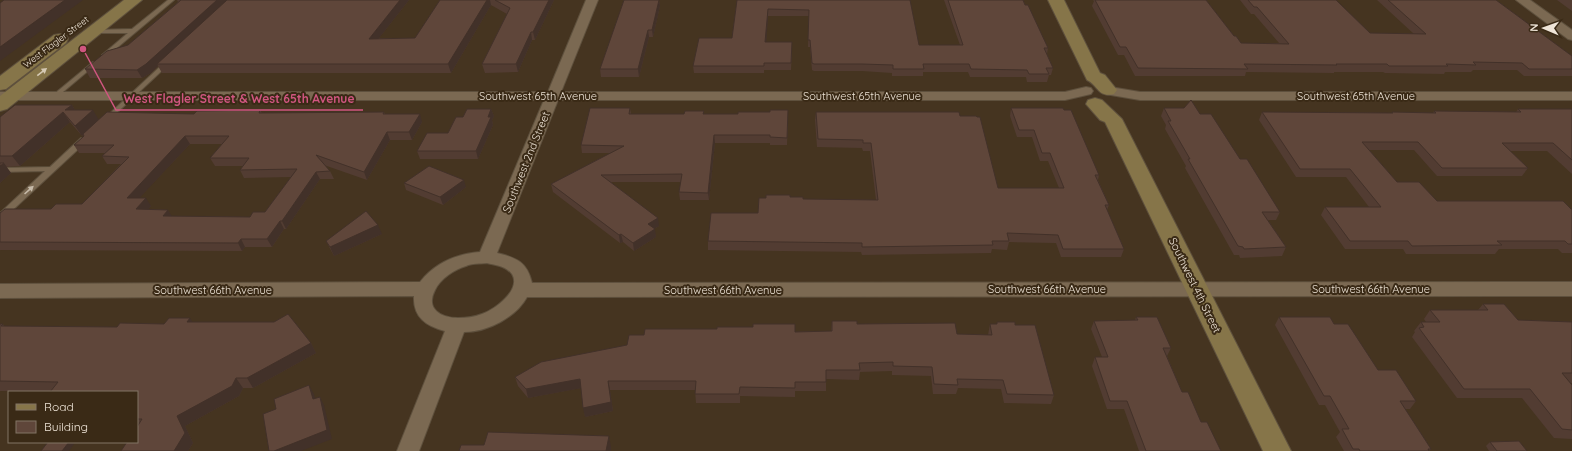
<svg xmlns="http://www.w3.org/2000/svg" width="1572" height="451" font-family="Quicksand,sans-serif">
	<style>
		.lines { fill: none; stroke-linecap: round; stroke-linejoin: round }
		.lane-casing { stroke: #5e503d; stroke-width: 2 }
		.street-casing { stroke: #5e503d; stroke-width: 2 }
		.secondary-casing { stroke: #5e503d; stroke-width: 2 }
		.lane { fill: #7b6952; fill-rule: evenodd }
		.street { fill: #7b6952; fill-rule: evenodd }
		.secondary { fill: #867549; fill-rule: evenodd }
		.wall { fill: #523c32; fill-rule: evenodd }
		.shaded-wall { fill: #423129 }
		.building { fill: #5f463a; stroke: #423129; fill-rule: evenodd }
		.oneway { fill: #d5c9b4 }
		.oneway2 { fill: #c6baa9 }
		.labels { text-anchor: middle; stroke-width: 4; stroke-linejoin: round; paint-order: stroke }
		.far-street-label { font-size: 9px; fill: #efe5d8; stroke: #3a2a16 }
		.street-label { font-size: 11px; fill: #efe5d8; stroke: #3a2a16 }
		.leader { fill: none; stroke: #d05680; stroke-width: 1.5 }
		.callout-dot { fill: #d05680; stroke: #3a2a16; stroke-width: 1.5 }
		.callout-label { font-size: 12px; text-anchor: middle; font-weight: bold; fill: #d05680; stroke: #3a2a16; stroke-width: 4; stroke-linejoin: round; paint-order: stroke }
	</style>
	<rect width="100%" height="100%" fill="#453420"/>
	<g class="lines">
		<defs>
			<path id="lane" d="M168 0H174L106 57H102V55L128 33H95L93 32V30L132 29Z
				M167 61 169 62V64L109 120H105L104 119 105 118 165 62Z
				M93 62 96 64 95 65 57 97H53V95Z
				M81 138H87L88 140 3 219 0 220V213L45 171 0 172V168L50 167Z"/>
			<path id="street" d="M586 0H598L561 92H1065L1086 87 1091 88 1093 91 1091 94 1065 100H558L497 253C517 258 527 262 532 283L1572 282V296L527 297C516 317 488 332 464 332L419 451H397L445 331C426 326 413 317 414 296L0 298V284L420 282C435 263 456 254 480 252L544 100H0V92H548ZM487 263C495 265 506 266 512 274 522 290 494 310 482 314 474 317 466 318 458 318 441 318 425 309 435 290 440 279 455 269 466 266 472 263 480 264 487 263Z
				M1516 0H1530L1572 30V40L1568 39Z
				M1110 87 1140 92H1572V100H1140L1105 94 1103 91 1105 88Z"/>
			<path id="secondary" d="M124 0H142L7 109 0 111V96Z
				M1048 0H1064L1100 73 1105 75 1117 90 1114 94C1098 98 1099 86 1087 80Z
				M60 34 66 35 68 39 66 43 6 89 0 90V76L54 35Z
				M1095 98 1102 100 1122 119 1291 451H1263L1105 122 1100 120 1086 104 1088 100Z"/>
		</defs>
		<use href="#lane" class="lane-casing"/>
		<use href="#street" class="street-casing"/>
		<use href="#secondary" class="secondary-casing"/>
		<use href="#lane" class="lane"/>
		<use href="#street" class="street"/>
		<use href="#secondary" class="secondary"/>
	</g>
	<path class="wall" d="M177 0H409L379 38H415L440 0H554L535 40H532L518 72 485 73 482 64 507 14 491 5 451 73H162L158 66 151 73 142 78H90L85 69 128 45 178 2Z
		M624 0H659L660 6 653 37H649L639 77H601L600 69Z
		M737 0H910L919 45H960L944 0H1023L1048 48 1047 54 1053 68 1051 75H1049L1047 82H1027L1026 77H970L968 72H923V76H892V73L862 71H814L812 70 810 47H808L809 16H768L766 42 792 49 791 70H764V73H694L693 66 732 38Z
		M1093 0H1206L1234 36 1241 43H1279L1254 14H1251L1240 0H1336L1370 33 1414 34 1377 0H1496L1572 56V76H1524L1517 70H1473L1471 72H1445L1444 74 1385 73 1383 72H1334V73L1246 72 1245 76H1135L1124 55H1118L1092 6 1094 1Z
		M1557 0H1572V11Z
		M72 105 75 110 99 120 260 110 262 113 384 112 385 114 422 122 412 140H390L367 180 324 165 330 171 334 179H320L286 229H284L272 247H245L242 251 0 250V213L51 209 82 204 121 164H107L102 156 106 153H79L74 145 84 136 83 135 82 136 70 122 20 166 6 167 11 173 0 183V117ZM190 144H222L210 158 215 166H243L240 170 244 178 291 177 265 212 250 217 171 216 168 210 148 209 151 206 139 198Z
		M630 108 631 114H704L788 118 787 145H770V143H715L709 200H680L679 192 681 182H611L659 226 654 229 656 237 634 251 623 242 620 243 553 192 551 184 610 153H582L581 145Z
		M1011 108 1099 175 1098 180 1109 205 1107 210 1124 249 1121 257H1061L1056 243 1009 242 1007 250 992 249 991 253 862 255 861 252 708 250V241L758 213 790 197 803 199 876 200 870 151H863L862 148 817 147 815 120 816 112 960 116 998 188H1059L1048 161H1040L1032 137H1017L1010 116Z
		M1164 108 1200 114 1240 159 1280 212 1276 220H1268L1286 247 1282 256 1240 258 1239 255H1234L1185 168 1186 166 1165 129 1166 125 1161 116Z
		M491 109 494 116 492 120 493 125 478 159H420L417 151 448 133 463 117Z
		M1518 109H1572V174L1547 151H1510L1528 168 1522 176H1437L1414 150H1369L1397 182 1437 201 1572 209V253H1562L1558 249H1499L1495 254H1406L1403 249H1345L1321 215 1325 207H1369L1346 177H1296L1259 120 1262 112 1392 113V112L1433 113 1434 111 1516 112Z
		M404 183 466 187 443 205 406 190Z
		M382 234 334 256 326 241Z
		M1483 304 1518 320 1572 322V383H1570L1572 385V439L1554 438 1522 398H1457L1412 337 1415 332 1414 331 1421 322H1426L1424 319 1430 310H1478Z
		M1136 317 1171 348 1167 356 1182 392 1201 422 1221 451H1139L1124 409H1107L1092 366 1095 357H1102L1091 329 1094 321 1135 320Z
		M1279 317 1334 324 1378 370 1416 401 1410 409H1405L1431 449 1429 451H1344L1336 437 1340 432 1325 405H1319L1275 325Z
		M832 321 957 334 988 335 990 324H997V322L1015 325 1054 395 1051 404 1004 403 1001 389 958 388 956 394H933L931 376 892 375V371L860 372 859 380 826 379V391H795V397L740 396V403H696L695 390H610L613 411 585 417 581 388 528 398 518 386 515 377 627 345 644 335 831 331Z
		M192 322 311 343 316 353 253 388H243L239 396 185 426 193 443 188 451H121L137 442V392L0 391V324H3L4 326 117 327 164 324Z
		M1490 442 1527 451H1489L1486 446Z"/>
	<path class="shaded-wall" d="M65 0H83L0 61V47Z
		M217 0H230L157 64 158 66 151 73 142 78 137 70Z
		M400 0H409L372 47 369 39Z
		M487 0H490L491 5 451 73 448 64Z
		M549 0H554L535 40 533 32Z
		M659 0 660 6 653 37 652 30Z
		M768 9V16L766 49 765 42Z
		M648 30 649 37 639 77 638 69Z
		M531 32 532 40 518 72 516 64Z
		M72 105 78 115 65 110Z
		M491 109 494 116 492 120 493 125 478 159 476 151 488 117Z
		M93 110 99 120 82 136 75 126Z
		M63 112 70 122 20 166 12 156Z
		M420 114 422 122 412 140 409 132Z
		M387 132 390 140 367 180 364 172Z
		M714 135 715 143 709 200 708 193Z
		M185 136 190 144 132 206 127 198Z
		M4 163 11 173 0 183V166Z
		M316 172 320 179 286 229 282 221Z
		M464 180 466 187 443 205 440 197Z
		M146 198 151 206 142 217 136 209Z
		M168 210 173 218 163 216Z
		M658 218 659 226 649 232 648 224Z
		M280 221 284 229 272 247 267 239Z
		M378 225 382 234 334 256 330 247Z
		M655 229 656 237 634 251 633 243Z
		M621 234 623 242 620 243 619 235Z
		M241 239 245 247 242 251 238 243Z
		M190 318 196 328 187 322Z
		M311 343 316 353 253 388 247 378Z
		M236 378 243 388 239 396 185 426 193 443 188 451H174L177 416Z
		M580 379 582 388 528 398 526 389Z
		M608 381 610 390 613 411 585 417 583 408Z
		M309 385 314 394 318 408 313 399Z
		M320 397 324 405 332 439 301 451H274Z
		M609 436 611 447V451H606Z
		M69 442H72L74 444 69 451H62Z"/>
	<path class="building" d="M4 0H65L0 47V3Z
		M181 0H217L146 64 137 70 85 69 107 51 128 45Z
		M227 0H400L369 39 415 38 440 0H487L448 64H157Z
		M495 0H549L533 32H531L516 64H482L510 8Z
		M624 0H659L652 30H648L638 69H600Z
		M737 0H910L919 45H963L948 0H1023L1025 5H1028L1048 48H1044L1053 68H1046L1049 74H1029L1027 70 971 69 969 64H923L924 69H893V65L862 64H814L812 63 810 40H808L809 10 768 9 765 42H792L791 63H764V66H693L699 38H732Z
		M1095 0H1206L1234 36H1236L1241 43 1289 44 1257 7H1254L1248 0H1336L1370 33 1426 34 1388 0H1496L1572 56V69H1529L1522 63 1473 62 1476 65 1446 64 1448 66H1389L1387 64H1336L1337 65 1244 64 1248 69 1138 68 1126 47H1120Z
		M1191 100 1200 114H1211L1240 159H1247L1280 212H1262L1286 247 1244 249 1243 247 1238 246 1188 159H1190L1168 121H1171L1164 108H1184Z
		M15 105H72L65 110H93L75 126 63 112 12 156H0V117Z
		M590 108H630L629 114H684L685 111H704L703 114H738V112H770V110H788L787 138 770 137V135H714L708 193 679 192 682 174 601 175 658 218 648 224 655 229 633 243 621 234 619 235 551 184 624 146 581 145Z
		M1011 108H1063L1064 110H1071L1099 175H1095L1109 205H1105L1124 249H1063L1058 235 1007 233 1009 241H992L993 245 862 247V243L708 241 711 213H758L759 198H766V195H790V197H803V199L878 200 871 143H863V140L818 139 816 112H959L960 116H976L977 117H980L998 188H1064L1050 153H1042L1034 130H1019Z
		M467 109H491L488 117H491L476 151H417L427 133H448L456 117H463Z
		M1518 109H1572V160L1553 143H1502L1528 168H1442L1418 142H1362L1397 182H1419L1437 201H1563L1571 209H1572V244H1568L1565 241H1497L1502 245 1412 246 1408 241H1350L1325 207H1381L1350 169H1300L1262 112 1393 113 1392 112 1436 113 1434 111 1521 112Z
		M260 110 259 113 384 112 383 114H420L409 132H387L364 172 316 155 330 171 316 172 282 221H280L267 239H241L238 243 0 242V213L5 209H51L56 204H82L129 157 102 156 114 145H74L84 136 83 134 107 112 194 114 197 111ZM185 136H229L210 158H249L240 170 297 169 265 212H253L250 217 163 216 168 210 136 209 146 198H127Z
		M0 163H4L0 166Z
		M429 166 464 180 440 197 404 183Z
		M366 211 378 225 330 247 326 241Z
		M1483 304H1504L1518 320 1572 322V373H1562L1572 385V430L1562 429 1530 389H1464L1419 328 1424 327 1421 322H1440L1430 310H1488Z
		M288 314 311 343 247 378H236L232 386 177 416 185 433 174 451H121L127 442H137V427L142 419H137V392H50L58 382 0 381V324H3L1 326 117 327 120 323 164 324 169 318H190L187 322H274Z
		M1136 317H1157L1171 348H1163L1182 392H1188L1201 422H1207L1221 451H1146L1127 401H1110L1095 357H1108L1094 321 1138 320Z
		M1279 317H1330L1334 324H1348L1378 370H1396L1416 401H1400L1431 449H1428L1429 451H1360L1359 449H1353L1342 429H1349L1330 396H1324Z
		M832 321H857V324L955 323 957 334 992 335 990 324H997V322H1015V325H1035L1054 395 1007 394 1003 380 957 379 958 385 934 384 932 367 893 366V362L859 363 860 370H826V382H795V388L740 387 739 394H695L696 381H608L611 402 583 408 580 379 526 389 515 377 541 362 627 345 629 335H644L645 329H717V327H753V324H795V332L832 331Z
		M309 385 313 399 320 397 327 430 274 451H269L263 414 276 409 274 399Z
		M488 432 609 436 606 451H459L461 445H484Z
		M1519 441 1527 451H1497L1490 442Z
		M48 442H69L62 451H41Z"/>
	<defs><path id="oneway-solid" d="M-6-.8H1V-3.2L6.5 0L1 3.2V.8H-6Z"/></defs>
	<use class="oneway" href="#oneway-solid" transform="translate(42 72) rotate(-38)"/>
	<use class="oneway2" href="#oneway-solid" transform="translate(29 190) rotate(-42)"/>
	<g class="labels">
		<g class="far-street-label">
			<text transform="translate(56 42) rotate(-37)" y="3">West Flagler Street</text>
		</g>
		<g class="street-label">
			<text x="538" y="100">Southwest 65th Avenue</text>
			<text x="862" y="100">Southwest 65th Avenue</text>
			<text x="1356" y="100">Southwest 65th Avenue</text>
			<text transform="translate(526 162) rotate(-68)" y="4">Southwest 2nd Street</text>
			<text transform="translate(1195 285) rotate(64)" y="4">Southwest 4th Street</text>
			<text x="1047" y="293">Southwest 66th Avenue</text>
			<text x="1371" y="293">Southwest 66th Avenue</text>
			<text x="213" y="294">Southwest 66th Avenue</text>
			<text x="723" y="294">Southwest 66th Avenue</text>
		</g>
	</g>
	<path class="leader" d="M83 49L116 110H363"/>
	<circle class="callout-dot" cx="83" cy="49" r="4"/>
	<g class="callout-label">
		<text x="239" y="103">West Flagler Street &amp; West 65th Avenue</text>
	</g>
	<rect x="8" y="391" width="130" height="52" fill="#3a2a16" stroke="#827564"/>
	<rect x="16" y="404" width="20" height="6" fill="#867549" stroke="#827564"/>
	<text x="44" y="411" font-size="12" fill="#efe5d8">Road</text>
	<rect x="16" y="421" width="20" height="12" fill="#5f463a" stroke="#827564"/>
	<text x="44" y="431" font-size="12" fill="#efe5d8">Building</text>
	<g transform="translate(1544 28) rotate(272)" stroke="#3a2a16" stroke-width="3" paint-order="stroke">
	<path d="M0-3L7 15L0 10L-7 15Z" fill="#efe5d8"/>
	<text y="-6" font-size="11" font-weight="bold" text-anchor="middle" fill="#efe5d8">N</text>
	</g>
</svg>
